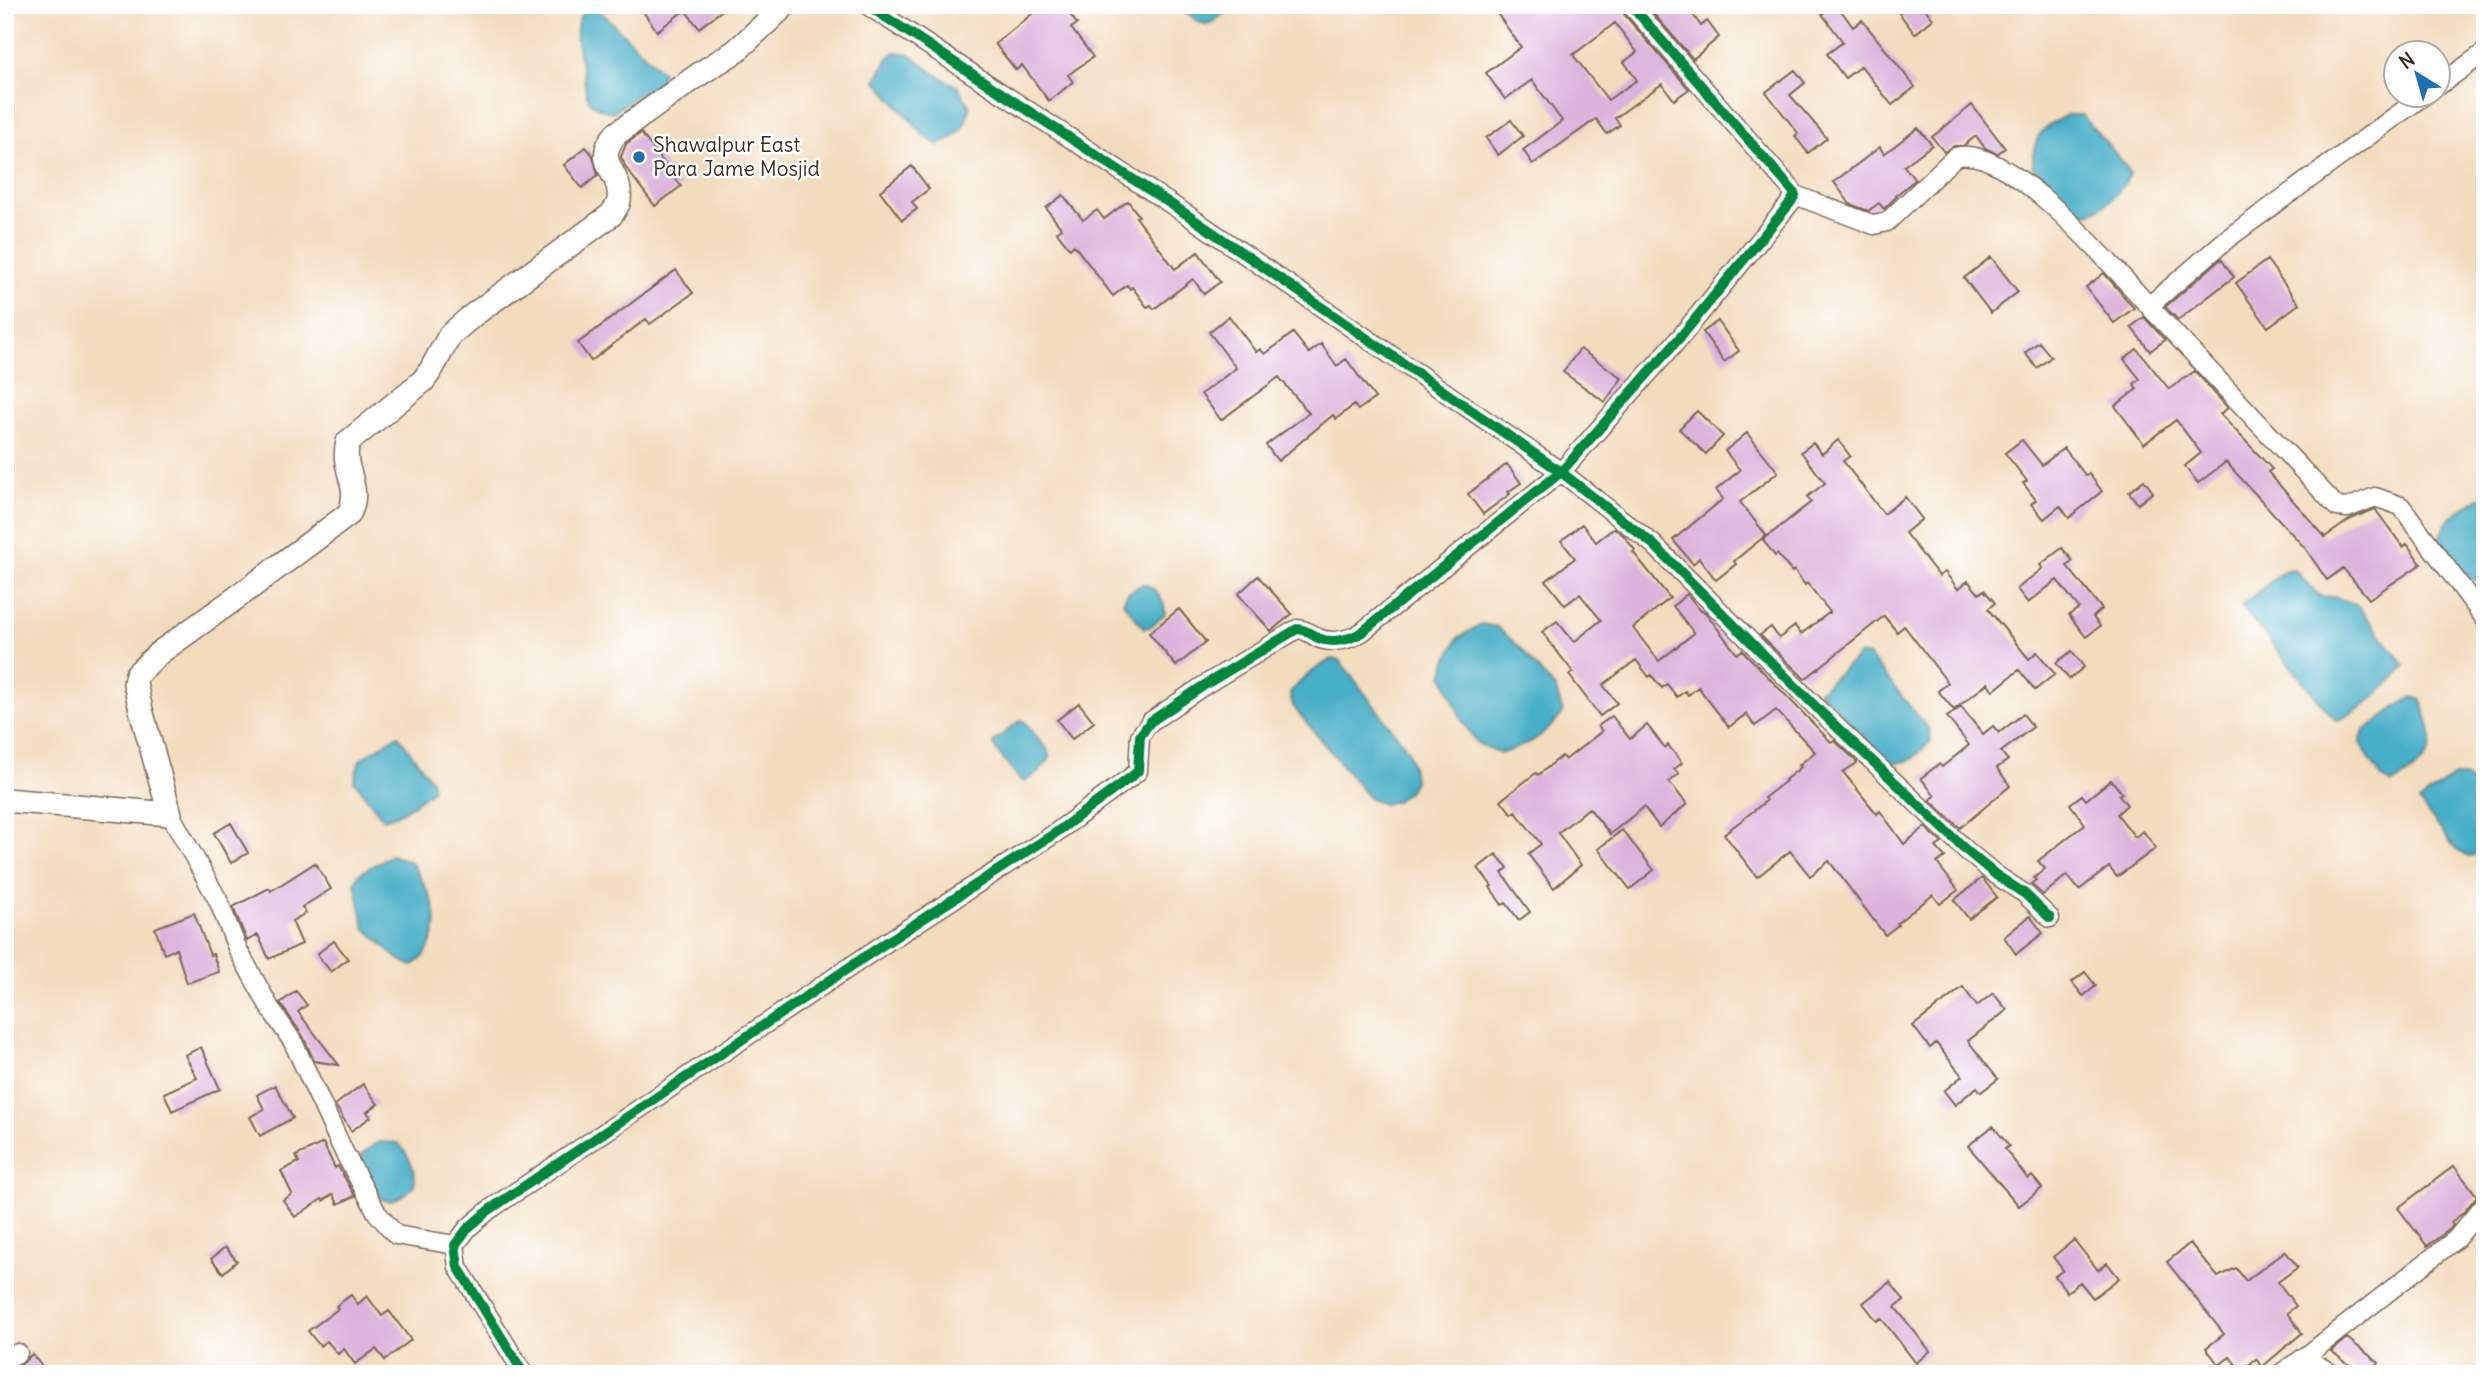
<svg xmlns="http://www.w3.org/2000/svg" width="2490" height="1379" font-family="Delius,sans-serif">
	<style>
		.water { fill: #47aec7; stroke: #416c72; stroke-width: 2 }
		.building { fill: #dcb3dc; fill-rule: evenodd }
		.lines { fill: none; stroke-linecap: round; stroke-linejoin: round }
		.minor-casing { stroke: #7b6856; stroke-width: 21 }
		.tertiary-casing { stroke: #7b6856; stroke-width: 26 }
		.minor { stroke: #fff; stroke-width: 18 }
		.tertiary { stroke: #fff; stroke-width: 23 }
		.cycleway-casing { stroke: #fff; stroke-width: 15 }
		.cycleway { stroke: #00873e; stroke-width: 10 }
		.poi-dot { fill: #1f6fb2; stroke: #fff; stroke-width: 2.5 }
		.labels { text-anchor: middle; stroke-width: 5; stroke-linejoin: round; paint-order: stroke }
		.poi-label { font-size: 21px; fill: #3b2a1e; stroke: #fff; text-anchor: start }
	</style>
	<rect width="100%" height="100%" fill="#fff"/>
	<filter id="ink" filterUnits="userSpaceOnUse"><feTurbulence type="fractalNoise" baseFrequency=".0143" numOctaves="2"/><feDisplacementMap in="SourceGraphic" scale="14" xChannelSelector="R" yChannelSelector="G"/><feConvolveMatrix kernelMatrix="1 2 1 2 8 2 1 2 1" color-interpolation-filters="sRGB"/></filter>
	<filter id="wash" filterUnits="userSpaceOnUse"><feTurbulence type="fractalNoise" baseFrequency=".00686" numOctaves="4" result="noise"/><feDisplacementMap in="SourceGraphic" scale="28" xChannelSelector="R" yChannelSelector="G"/><feGaussianBlur stdDeviation="1.57" result="paint"/><feColorMatrix in="noise" values="0 0 0 0 0 0 0 0 0 0 0 0 0 0 0 0 0 1.4 0 .05"/><feComposite in="paint" operator="in"/></filter>
	<g filter="url(#wash)">
		<rect width="100%" height="100%" fill="#f3dcbe"/>
		<path class="water" d="M589 5H594L662 72 661 80 613 112C604 110 595 108 589 100 585 94 585 81 583 73 579 49 568 25 589 5Z
			M1179 5H1232C1206 31 1204 29 1179 5Z
			M895 52 910 54 932 72 958 87 970 107C964 130 960 136 939 145L925 137 876 80 888 58Z
			M2067 115H2082L2126 166 2130 174C2121 191 2096 222 2074 211L2033 166C2032 136 2041 129 2067 115Z
			M2485 494V580C2465 587 2451 559 2439 544 2440 518 2465 508 2485 494Z
			M2294 569 2315 592 2322 596 2338 598 2358 606 2405 666C2386 688 2363 710 2336 721L2241 606 2284 571Z
			M1143 584C1156 587 1165 601 1165 614L1150 627 1144 628 1123 602 1128 593Z
			M1481 624 1497 627 1520 648 1556 690 1563 713C1544 737 1528 745 1500 754L1477 743 1462 720 1443 676 1447 660 1458 638Z
			M1860 654 1870 657 1929 730 1931 741 1912 759 1896 764 1885 759 1819 691Z
			M1332 659 1340 661 1408 750 1412 764 1414 781 1409 790 1396 801 1383 804 1368 797 1293 706 1290 693C1302 678 1315 668 1332 659Z
			M2412 697 2420 699C2440 745 2435 760 2392 784L2382 778 2360 743 2364 731 2399 705Z
			M1021 720 1024 721 1049 752 1050 758 1039 772 1025 781H1021L994 747 993 742Z
			M398 735 431 780 433 789C418 801 402 815 383 819L354 781 360 760Z
			M2452 777H2465L2485 799 2484 853 2469 856 2456 849 2419 802Z
			M391 855 411 862C425 887 444 911 432 940 427 953 424 958 412 966L397 958 365 928 355 883 359 874Z
			M380 1142 398 1143C407 1153 422 1177 411 1189 407 1194 397 1198 392 1201L382 1200 355 1161 373 1145Z"/>
		<g id="blocks">
			<path class="building" d="M654 5H729L699 28 685 10 657 31 644 13Z
				M1043 5H1063L1077 24 1071 28 1093 57 1068 75 1073 82 1049 101 1022 65 1016 70 995 44Z
				M1491 5H1620L1622 12 1689 89 1674 100 1662 84 1615 118 1620 125 1607 134 1596 119 1533 164 1523 150 1562 121 1532 80 1505 99 1486 73 1521 47ZM1615 23 1637 52 1624 62 1637 80 1608 100 1573 55Z
				M1646 5H1686L1701 26 1707 21 1719 37 1693 59Z
				M1833 5H1837L1853 27 1862 20 1915 87 1892 105 1861 66 1845 78 1827 54 1843 42 1822 14Z
				M1893 5H1922L1933 19 1915 34Z
				M1795 70 1805 83 1790 95 1827 138 1808 153 1795 136 1798 133 1766 92Z
				M1972 105 2005 148 1997 154 1985 148 1976 136 1963 146H1954L1944 152 1932 137Z
				M1511 120 1523 136 1498 155 1486 138Z
				M1918 128 1932 145 1904 166 1915 180 1896 195 1897 196 1884 209 1879 203 1868 211 1850 204 1834 182 1880 147 1884 154Z
				M641 133 681 186 655 206 626 168 621 157 626 144Z
				M586 147 593 156 598 175 582 188 564 165Z
				M912 166 929 189 912 202 917 209 902 220 880 191Z
				M1063 195 1083 220 1097 210 1104 219 1128 201 1139 216 1136 217 1175 269 1198 252 1220 282 1204 294 1193 279 1154 309 1151 305 1147 307 1132 287 1130 289 1127 285 1113 296 1074 245 1070 249 1057 232 1061 228 1046 208Z
				M1991 257 2018 292 1991 313 1964 278Z
				M2221 259 2234 277 2178 320 2165 307Z
				M2267 260 2299 304 2268 327 2236 283Z
				M676 270 693 293 650 324 646 319 591 361 578 343Z
				M2104 273 2134 308 2114 323 2086 287Z
				M1229 316 1256 352 1260 349 1265 354 1293 333 1309 353 1321 344 1337 366 1346 359 1375 398 1358 410 1354 405 1336 419 1333 415 1278 461 1266 445 1309 413 1279 377 1221 420 1201 394 1236 368 1209 332Z
				M2144 317 2165 340 2150 351 2131 327Z
				M1718 321 1739 351 1724 362 1703 332Z
				M2039 342 2051 357 2037 368 2025 353Z
				M1580 349 1622 378 1605 402 1563 372Z
				M2137 349 2169 389 2195 371 2228 408 2220 414 2272 469 2268 472 2325 537 2351 519 2375 509 2403 547 2407 544 2421 564 2369 599 2343 568 2327 580 2305 548 2226 462 2198 483 2185 466 2201 453 2176 420 2144 444 2115 406 2137 389 2134 384 2140 379 2124 359Z
				M1697 411 1723 436 1706 454 1679 429Z
				M1747 433 1778 472 1740 502 1766 535 1734 561 1736 564 1716 580 1699 558 1693 564 1673 540 1723 499 1716 490 1740 470 1725 451Z
				M1838 440 1850 456 1843 461 1884 514 1905 497 1922 519 1905 533 1939 576 1945 572 1958 589 1968 581 1979 594 1984 590 1995 603 1988 609 2029 659 2037 652 2055 674 2035 690 2019 670 1993 691 1988 683 1954 710 1938 691 1948 683 1904 626 1897 632 1884 616 1805 679 1760 635 1771 627 1779 638 1795 626 1801 634 1830 612 1807 583 1805 585 1794 570 1792 572 1777 554 1775 556 1763 540 1811 502 1807 497 1825 483 1801 452 1813 443 1822 454Z
				M2022 440 2042 465 2064 448 2086 476 2089 474 2102 491 2069 518 2060 506 2044 519 2031 504 2036 500 2023 483 2027 481 2005 453Z
				M1507 464 1521 483 1508 492 1510 494 1483 514 1468 494Z
				M2144 480 2153 492 2138 504 2129 492Z
				M1582 524 1596 542 1614 528 1623 535 1635 550 1633 552 1670 598 1633 628 1659 661 1694 633 1673 606 1687 594 1701 611 1705 612 1737 654 1742 650 1831 742 1834 740 1854 759 1857 763 1843 772 1877 814 1880 811 1904 844 1925 827 1942 843 1936 847 1945 857 1937 863 1958 890 1940 904 1933 895 1897 923 1898 925 1885 935 1829 861 1810 876 1790 851 1757 877 1724 834 1766 801 1764 798 1786 781 1785 780 1801 767 1799 765 1815 752 1776 710 1755 726 1746 714 1729 727 1698 687 1688 695 1685 691 1677 697 1667 684 1662 688 1651 675 1649 677 1636 660 1603 685 1617 703 1600 716 1569 675 1573 672 1542 632 1557 621 1574 642 1601 620 1580 594 1565 605 1546 581 1575 558 1561 541Z
				M2062 548 2073 561 2067 566 2102 609 2093 617 2100 626 2086 637 2069 615 2079 608 2057 580 2028 603 2017 589 2043 568 2040 565Z
				M1258 576 1292 614 1271 631 1238 594Z
				M1179 609 1206 642 1176 666 1149 633Z
				M2072 651 2084 667 2069 679 2056 663Z
				M1079 703 1094 722 1072 739 1057 720Z
				M1961 707 1983 734 1993 726 1999 733 2023 714 2033 727 2001 752 2008 760 1997 768 2010 786 1960 828 1930 800 1935 796 1921 778 1939 764 1942 767 1969 745 1947 717Z
				M1612 716 1630 739 1647 725 1665 748 1668 745 1682 763 1674 769 1679 774 1669 782 1687 804 1659 827 1644 807 1610 834 1589 808 1558 833 1581 865 1554 888 1528 854 1541 844 1515 811 1512 814 1501 800 1536 773 1538 775 1562 756 1565 760 1602 731 1598 726Z
				M2111 780 2122 793 2119 795 2127 805 2117 814 2135 837 2143 831 2156 848 2117 877 2109 867 2079 890 2067 875 2043 895 2031 884 2036 880 2034 878 2045 869 2038 861 2085 824 2070 804 2082 795 2086 800Z
				M231 823 248 853 231 863 214 833Z
				M1622 830 1654 870 1630 889 1598 849Z
				M1496 854 1508 868 1502 873 1530 912 1519 920 1506 903 1502 905 1490 887 1492 886 1478 868Z
				M315 863 331 889 302 907 306 913 292 921 302 944 269 959 258 935 247 941 233 907 269 888 271 891Z
				M1982 878 1997 897 1969 919 1954 900Z
				M194 913 210 955 213 954 219 972 187 983 176 949 164 954 155 928Z
				M2030 916 2043 933 2016 954 2004 937Z
				M334 941 348 959 331 972 317 954Z
				M2085 972 2096 986 2083 996 2072 982Z
				M1963 987 1977 1006 1993 993 2007 1010 1968 1041 1998 1079 1981 1092 1977 1087 1955 1105 1944 1091 1962 1076 1936 1043 1930 1048 1913 1026Z
				M296 991 307 1005 298 1012 339 1065 314 1061 303 1036 280 1003Z
				M201 1047 220 1089 172 1111 164 1093 197 1078 185 1055Z
				M363 1084 378 1104 367 1112 371 1117 351 1131 335 1105Z
				M275 1085 293 1118 260 1136 250 1117 264 1109 257 1095Z
				M1993 1126 2009 1146 2005 1149 2028 1179 2032 1176 2042 1188 2019 1206 1968 1146Z
				M323 1143 335 1168 338 1166 355 1196 338 1204 333 1194 323 1201 322 1199 295 1217 283 1200 292 1194 281 1171 299 1162 296 1156Z
				M2454 1166 2477 1196 2463 1213 2451 1222 2453 1225 2450 1229 2427 1246 2398 1208Z
				M2074 1240 2098 1270 2107 1263 2119 1278 2093 1298 2080 1282 2067 1292 2055 1276 2063 1270 2053 1257Z
				M2190 1243 2218 1277 2236 1268 2246 1281 2285 1251 2298 1267 2278 1282 2296 1306 2287 1313 2302 1333 2262 1367 2256 1359 2241 1371 2230 1357 2219 1365 2206 1348 2224 1334 2167 1262Z
				M225 1247 237 1261 223 1273 211 1259Z
				M1890 1282 1904 1300 1895 1307 1930 1351 1916 1363 1881 1318 1877 1321 1863 1303Z
				M351 1295 358 1304 367 1296 382 1316 389 1311 411 1340 385 1360 376 1349 355 1364 344 1349 338 1354 327 1341 320 1346 308 1331 338 1309 336 1306Z
				M2347 1338 2379 1363 2371 1374H2361L2331 1351Z
				M32 1354 48 1374H8L23 1363Z"/>
		</g>
	</g>
	<g filter="url(#ink)">
		<use href="#blocks" fill-opacity="0" stroke="#7b6856" stroke-width="2"/>
		<g class="lines">
			<defs>
				<path id="minor" d="M867 5 1186 214 1561 472 1653 544 1820 711 1967 851 1996 875 2025 894 2050 918
					M2438 86 2485 52
					M2426 94 2227 239 2149 306 2337 507 2347 508 2375 497 2401 506 2485 619
					M1795 195 1874 225 1887 222 1955 157C2008 141 2114 269 2149 306
					M170 814 218 900 238 950 270 1008 293 1042 344 1152 377 1213 396 1235 455 1245
					M2305 1357 2332 1374
					M5 1359 18 1353
					M524 1374 458 1267 455 1245 468 1228 489 1210 884 944 1054 834 1131 777 1138 771 1140 736 1150 722 1203 686 1297 629C1306 629 1310 634 1318 638 1332 644 1350 640 1362 632L1561 472 1683 334 1791 202 1795 195 1792 190 1631 5
					M2280 1374 2305 1357 2456 1239 2485 1204"/>
				<path id="tertiary" d="M5 800 170 814 141 710 135 683 137 674 159 653 243 593 349 514C363 485 340 470 348 442L423 381 431 370 450 335 472 316 611 215C614 210 619 205 619 200 623 172 591 163 616 134L701 73 736 51 785 5"/>
			</defs>
			<use href="#minor" class="minor-casing"/>
			<use href="#tertiary" class="tertiary-casing"/>
			<use href="#minor" class="minor"/>
			<use href="#tertiary" class="tertiary"/>
			<defs>
				<path id="cycleway" d="M867 5 1186 214 1561 472 1653 544 1820 711 1967 851 1996 875 2025 894 2050 918
					M524 1374 458 1267 455 1245 468 1228 489 1210 884 944 1054 834 1131 777 1138 771 1140 736 1150 722 1203 686 1297 629C1306 629 1310 634 1318 638 1332 644 1350 640 1362 632L1561 472 1683 334 1791 202 1795 195 1792 190 1631 5"/>
			</defs>
			<use href="#cycleway" class="cycleway-casing"/>
			<use href="#cycleway" class="cycleway"/>
		</g>
	</g>
	<circle class="poi-dot" cx="639" cy="157" r="7"/>
	<g class="labels">
		<g class="poi-label">
			<text x="653" y="152">Shawalpur East<tspan x="653" dy="24">Para Jame Mosjid</tspan></text>
		</g>
	</g>
	<rect width="2490" height="1379" fill="none" stroke="#fff" stroke-width="28"/>
	<g transform="translate(2417 74) rotate(323)"><circle r="33" fill="#ffffff" stroke="#b1aaa5" stroke-width="2"/>
	<path d="M0-5L12 26L0 18L-12 26Z" fill="#1f6fb2"/>
	<text y="-10" font-size="19" font-weight="bold" text-anchor="middle" fill="#3b2a1e">N</text>
	</g>
</svg>
